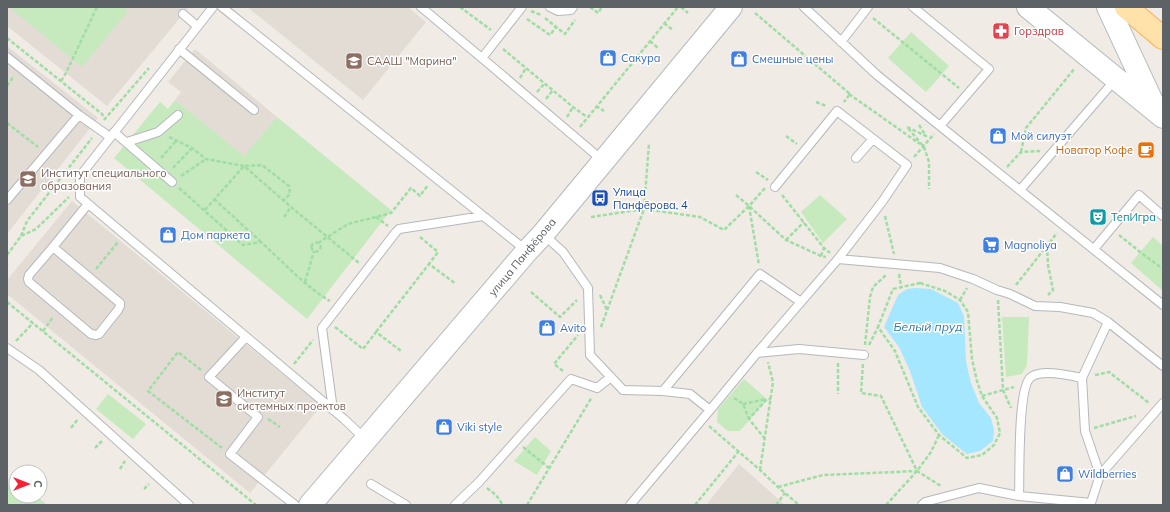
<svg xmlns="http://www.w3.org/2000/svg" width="1170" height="512" font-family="Mulish,sans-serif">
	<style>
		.education { fill: #e2dcd5 }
		.green { fill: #c6e9be }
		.water { fill: #a5e7ff }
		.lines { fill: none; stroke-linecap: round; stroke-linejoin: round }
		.lane-casing { stroke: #b5b8bc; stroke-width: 10 }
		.secondary-casing { stroke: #b3b9bd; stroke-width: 24 }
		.primary-casing { stroke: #feae4f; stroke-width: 24 }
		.path { stroke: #a0dda5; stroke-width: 2.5; stroke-dasharray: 4 2; stroke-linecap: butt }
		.lane { stroke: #fff; stroke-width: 8 }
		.secondary { stroke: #fff; stroke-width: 22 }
		.primary { stroke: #ffe2aa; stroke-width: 22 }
		.labels { text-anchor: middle; stroke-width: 3; stroke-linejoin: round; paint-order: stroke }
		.health-label { font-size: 11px; fill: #be3a42; stroke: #fff; text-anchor: start }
		.shop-label { font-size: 11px; fill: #366cbe; stroke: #fff; text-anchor: start }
		.education-label { font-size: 11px; fill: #785e54; stroke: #fff; text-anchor: start }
		.food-label { font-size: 11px; fill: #c56008; stroke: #fff; text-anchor: end }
		.transit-label { font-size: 11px; fill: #164399; stroke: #fff; text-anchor: start }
		.culture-label { font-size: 11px; fill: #0d838f; stroke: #fff; text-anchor: start }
		.street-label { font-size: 11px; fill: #5c6266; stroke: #fff }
		.water-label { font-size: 12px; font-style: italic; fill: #31799f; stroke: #fff }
	</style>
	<rect width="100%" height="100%" fill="#f0ebe4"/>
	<path class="education" d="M7 7H189L107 106 7 26Z
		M247 7H408L426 22 363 100Z
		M7 46 98 118 7 234Z
		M195 49 277 117 244 157 175 100 181 92 168 82Z
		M72 201 321 406 250 493 7 294V280Z
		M739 464 785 505H706Z"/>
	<path class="green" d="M9 7H123L128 11 82 67Z
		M911 32 949 66 926 92 888 58Z
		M175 100 244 156 277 117 391 210 307 319 114 158 160 102 168 109Z
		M820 195 847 219 823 243 801 212Z
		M1153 237 1163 246V291L1131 263Z
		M1002 317H1029L1027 365 1022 374 1006 377Z
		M744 379 767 399 740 431H728L717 422 718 409Z
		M108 394 146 424 133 439 96 409Z
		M535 437 551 451 537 475 514 461Z
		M16 478V496H37L47 505H7V488Z"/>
	<path class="water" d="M915 288 931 289 958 303 964 316 966 362 971 383 979 403 991 418 994 430 993 441 980 451 967 454 943 435 922 407 910 371 899 347 884 327 898 295 907 289Z"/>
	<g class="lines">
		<defs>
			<path id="lane" d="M213 7 80 176V197L344 419 365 439
				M222 7 527 251
				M421 7 489 64 602 160
				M550 7 558 11 571 10 573 7
				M804 7 877 75 940 126 1163 305
				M913 7 989 69 940 126
				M183 14 197 26
				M841 42 868 7
				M179 49 254 110
				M7 57 79 115
				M482 58 522 7
				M114 132 172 182
				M127 142 158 132 178 115
				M856 158 873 139
				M775 187 837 111 907 165 882 202 838 259
				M1020 190 1115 80
				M7 200 79 115 110 137
				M543 234 563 252 588 288 590 355 623 390 663 391 690 394 710 410 757 353 838 259 940 268 973 279 997 290 1010 294 1035 306 1060 307 1093 313 1108 322 1163 366
				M53 247 120 303V306L118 310 99 334 96 335 91 334 29 282 28 279 29 275Z
				M53 247 88 204
				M1094 249 1139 195 1163 216
				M246 337 209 377 258 417 230 454 295 505
				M7 348 39 370 189 505
				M757 353 799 349 864 355
				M663 391 760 274 801 302
				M333 410 322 328 396 232 399 229 483 216
				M1100 475 1163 403
				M371 484 406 505
				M1019 496 1091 503 1100 475 1085 431 1082 378
				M455 505 479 482 571 379 597 388 611 377
				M630 505 710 410
				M922 505 925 502 979 488 1019 496C1020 476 1017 387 1031 377 1042 369 1069 375 1082 378L1108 322"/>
			<path id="secondary" d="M1028 7 1163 117
				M1108 7 1155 108
				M310 505 527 251 543 234 731 7"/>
			<path id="primary" d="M1126 7 1163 38"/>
		</defs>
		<use href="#lane" class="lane-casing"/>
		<use href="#secondary" class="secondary-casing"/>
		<use href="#primary" class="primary-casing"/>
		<path class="path" d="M460 7 491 30
			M590 7 598 13 602 7
			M681 7 688 13
			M531 11 541 15
			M755 13 850 94 844 102
			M545 18 565 34 575 20
			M873 18 959 88
			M527 19 550 35 556 27
			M664 23 673 30
			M7 38 102 114 105 119
			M650 41 658 48
			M503 49 573 107 587 117
			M520 78 526 68
			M61 81 66 73 97 7
			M7 86 14 76
			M537 92 545 83
			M849 94 920 144
			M546 99 553 90
			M816 102 826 106
			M596 106 604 111
			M567 117 573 107
			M104 120 149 68
			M7 123 38 147
			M919 125 926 136 907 127 924 147 929 162V189
			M580 127 678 7
			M786 136 797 144
			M169 137 192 148 206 159 244 166 291 207 359 263
			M1021 152 1026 128 1075 68
			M914 157 934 134
			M161 158 176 141
			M1007 167 1021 152 1040 151
			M173 168 192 148
			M756 172 768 180
			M181 176 206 159
			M179 188 243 245 261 242C282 261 307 288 330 301
			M736 195 749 206 786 240 821 256 826 257
			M782 195 824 248 830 253
			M214 199 261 242
			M749 206 759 265
			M205 210 244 166 262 165 289 186 290 194 283 201
			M885 216 894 254
			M284 217 291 207
			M376 217 388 226
			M591 217 644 209 700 217 724 230 749 206 765 188
			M1119 235 1140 252 1163 269
			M21 236 27 221 92 138
			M420 237 438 252 429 264 456 284
			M786 240 804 222
			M311.5 247a4.5 4.5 0 1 1 9 0a4.5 4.5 0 1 1-9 0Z
			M318 243 348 224 391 213 411 188 420 196 428 185
			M1047 246 1048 265 1053 290 1048 295
			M7 255 21 236 36 229 69 197
			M821 256 824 248
			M96 269 118 242
			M899 274 901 286
			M305 282 314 251
			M920 283 945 291 960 300 968 312 972 359 977 381 982 396 997 418 1000 433 994 445 982 455 967 458 939 435 918 407 895 351 878 327 893 289Z
			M1016 285 1057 233
			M531 292 560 317 577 300
			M600 295 607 310
			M960 300 967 288
			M998 300 1003 390 1011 408
			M7 302 256 505
			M335 327 363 349 376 332 401 351
			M601 327 644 209 649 143
			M43 331 53 317
			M376 332 429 264
			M16 341 33 323
			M865 345 870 297 873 287 886 275
			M869 345 878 327
			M838 363V394
			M294 364 313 340
			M863 364 861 393 881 396 917 471 941 486
			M201 370 178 352 148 391 222 448
			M563 371 554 364 578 335
			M1095 375 1109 372 1149 403
			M982 396 1014 387
			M734 398 743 404 749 419
			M743 404 766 399
			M268 419 280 427
			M709 426 760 470 778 487 799 505
			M71 428 78 419
			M1094 428 1136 416
			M765 439 749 419 767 399H771
			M523 447 549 468
			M95 448 102 441
			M120 469 125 461
			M760 470 773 382 768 362
			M778 487 823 475 917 471
			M487 488 496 495 503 505
			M144 489 149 484
			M527 505 592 397
			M695 505 739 451
			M776 505 785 493
			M886 505 917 471 931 452 939 435"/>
		<use href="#lane" class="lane"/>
		<use href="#secondary" class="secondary"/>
		<use href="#primary" class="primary"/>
	</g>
	<defs>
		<symbol id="pharmacy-square" viewBox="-11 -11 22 22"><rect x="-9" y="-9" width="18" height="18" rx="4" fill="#e0444e" stroke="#fff"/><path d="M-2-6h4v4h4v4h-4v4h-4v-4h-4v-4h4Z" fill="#fff"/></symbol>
		<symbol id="shop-square" viewBox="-11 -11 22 22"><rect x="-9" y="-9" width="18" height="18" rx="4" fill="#3f7fe0" stroke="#fff"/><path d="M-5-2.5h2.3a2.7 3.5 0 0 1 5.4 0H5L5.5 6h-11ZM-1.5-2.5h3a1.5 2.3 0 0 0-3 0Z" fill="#fff"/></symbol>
		<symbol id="school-square" viewBox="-11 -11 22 22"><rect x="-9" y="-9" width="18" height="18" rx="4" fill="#8d6e63" stroke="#fff"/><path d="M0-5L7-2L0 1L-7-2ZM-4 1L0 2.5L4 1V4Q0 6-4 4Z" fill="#fff"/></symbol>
		<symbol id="cafe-square" viewBox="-11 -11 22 22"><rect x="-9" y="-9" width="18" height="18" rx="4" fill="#e8710a" stroke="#fff"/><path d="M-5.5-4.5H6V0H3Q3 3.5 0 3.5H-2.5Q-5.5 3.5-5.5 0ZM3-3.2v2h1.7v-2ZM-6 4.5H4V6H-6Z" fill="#fff"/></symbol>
		<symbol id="university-square" viewBox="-11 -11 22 22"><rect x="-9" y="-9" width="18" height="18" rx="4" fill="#8d6e63" stroke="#fff"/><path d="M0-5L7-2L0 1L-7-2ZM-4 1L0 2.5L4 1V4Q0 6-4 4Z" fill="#fff"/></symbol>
		<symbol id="bus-square" viewBox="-11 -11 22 22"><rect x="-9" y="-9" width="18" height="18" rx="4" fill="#1a4fb4" stroke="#fff"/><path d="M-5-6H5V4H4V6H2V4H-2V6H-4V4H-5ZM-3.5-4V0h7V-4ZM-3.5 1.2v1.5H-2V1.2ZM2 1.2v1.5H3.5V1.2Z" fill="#fff"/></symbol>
		<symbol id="theatre-square" viewBox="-11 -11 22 22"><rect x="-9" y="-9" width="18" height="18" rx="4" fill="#0f9aa8" stroke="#fff"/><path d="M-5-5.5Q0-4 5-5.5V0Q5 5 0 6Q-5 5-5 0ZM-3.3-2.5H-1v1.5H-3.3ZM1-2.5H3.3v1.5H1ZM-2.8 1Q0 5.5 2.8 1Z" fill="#fff"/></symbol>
		<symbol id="supermarket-square" viewBox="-11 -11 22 22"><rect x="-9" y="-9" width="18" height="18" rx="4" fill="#3f7fe0" stroke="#fff"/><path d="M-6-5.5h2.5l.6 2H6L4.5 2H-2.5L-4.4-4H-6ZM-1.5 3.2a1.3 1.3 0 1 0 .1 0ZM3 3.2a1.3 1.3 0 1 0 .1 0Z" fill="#fff"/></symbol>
	</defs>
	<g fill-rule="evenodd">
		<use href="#pharmacy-square" x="991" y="21" width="20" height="20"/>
		<use href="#shop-square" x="598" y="48" width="20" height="20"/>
		<use href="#shop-square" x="729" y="49" width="20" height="20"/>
		<use href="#school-square" x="344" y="51" width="20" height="20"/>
		<use href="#shop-square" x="988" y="126" width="20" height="20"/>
		<use href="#cafe-square" x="1136" y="140" width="20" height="20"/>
		<use href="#university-square" x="18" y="169" width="20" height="20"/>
		<use href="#bus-square" x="590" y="188" width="20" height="20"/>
		<use href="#theatre-square" x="1088" y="207" width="20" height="20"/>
		<use href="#shop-square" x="158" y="225" width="20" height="20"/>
		<use href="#supermarket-square" x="981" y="235" width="20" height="20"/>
		<use href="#shop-square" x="537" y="318" width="20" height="20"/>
		<use href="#university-square" x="214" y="389" width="20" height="20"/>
		<use href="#shop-square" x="434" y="417" width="20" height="20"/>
		<use href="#shop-square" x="1055" y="464" width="20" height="20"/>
	</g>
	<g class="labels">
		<g class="health-label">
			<text x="1014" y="35">Горздрав</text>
		</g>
		<g class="shop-label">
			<text x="621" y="62">Сакура</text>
			<text x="752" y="63">Смешные цены</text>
			<text x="1011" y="140">Мой силуэт</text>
			<text x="181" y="239">Дом паркета</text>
			<text x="1004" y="249">Magnoliya</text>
			<text x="560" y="332">Avito</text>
			<text x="457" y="431">Viki style</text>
			<text x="1078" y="478">Wildberries</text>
		</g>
		<g class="education-label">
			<text x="367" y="65">СААШ "Марина"</text>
			<text x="41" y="177">Институт специального<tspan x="41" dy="13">образования</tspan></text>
			<text x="237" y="397">Институт<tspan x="237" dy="13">системных проектов</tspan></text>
		</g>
		<g class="food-label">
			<text x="1133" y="154">Новатор Кофе</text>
		</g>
		<g class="transit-label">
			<text x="613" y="196">Улица<tspan x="613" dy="13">Панфёрова, 4</tspan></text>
		</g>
		<g class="culture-label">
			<text x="1111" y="221">ТепИгра</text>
		</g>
		<g class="street-label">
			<text transform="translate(522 257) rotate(-50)" y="4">улица Панфёрова</text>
		</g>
		<g class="water-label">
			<text x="928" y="331">Белый пруд</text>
		</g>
	</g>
	<rect width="1170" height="512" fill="none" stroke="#5c6266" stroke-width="16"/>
	<g transform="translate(28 484) rotate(90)"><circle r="19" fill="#ffffff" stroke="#bec0c2"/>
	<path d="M0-3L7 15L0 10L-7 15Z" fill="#f82136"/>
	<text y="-6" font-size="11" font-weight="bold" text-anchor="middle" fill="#5c6266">С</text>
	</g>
</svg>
